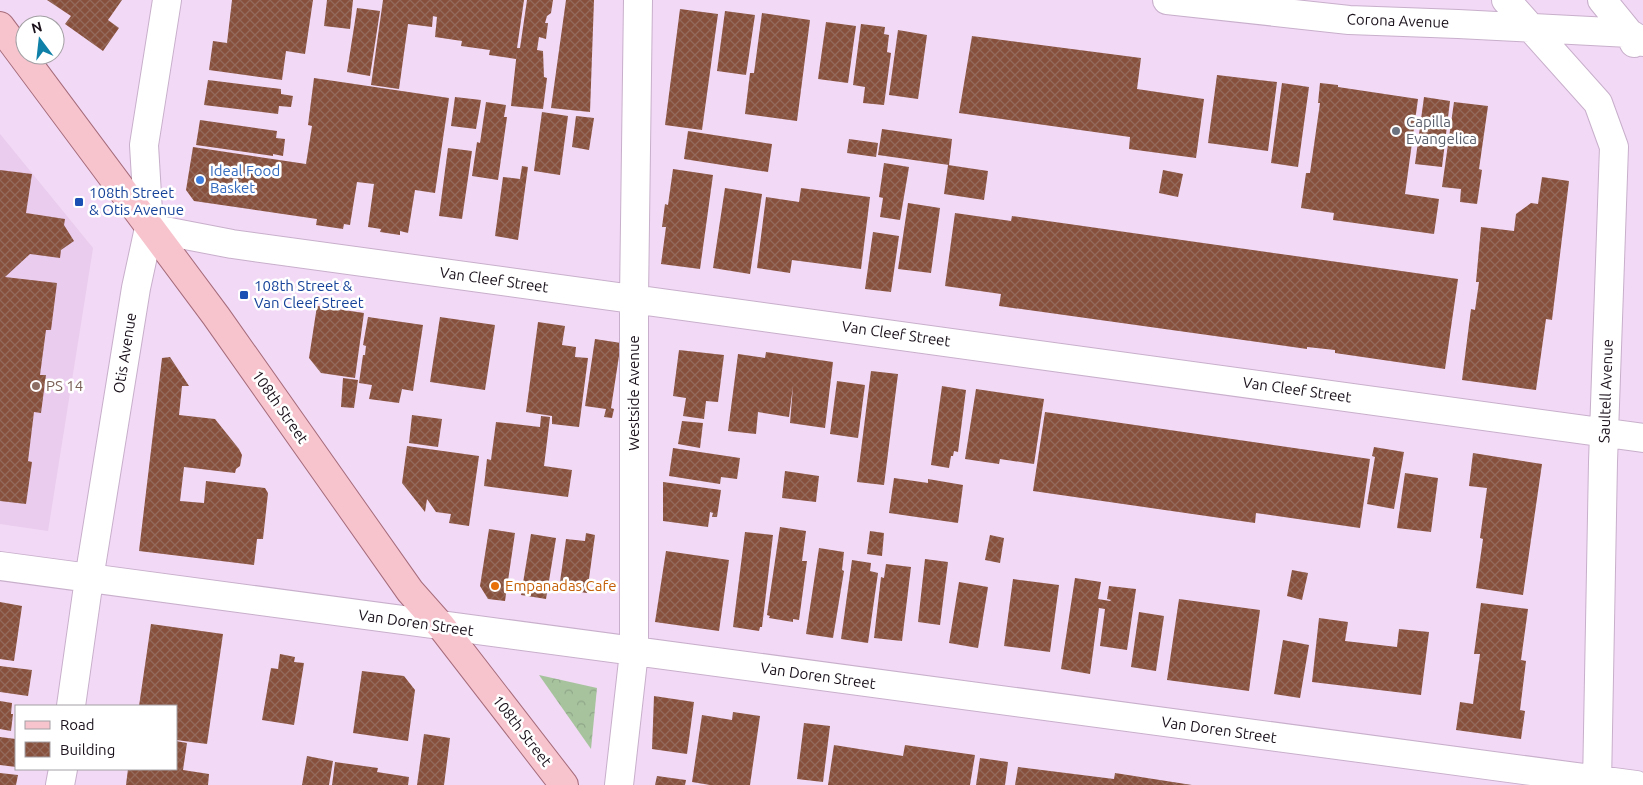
<svg xmlns="http://www.w3.org/2000/svg" width="1643" height="785" font-family="Ubuntu,sans-serif">
	<style>
		.built { fill: #eaccee }
		.park { fill: url(#park-crowns) }
		.building { fill: url(#building-cross-hatch) }
		.lines { fill: none; stroke-linecap: round; stroke-linejoin: round }
		.minor-casing { stroke: #c8afcb; stroke-width: 30 }
		.major-casing { stroke: #a66c7b; stroke-width: 30 }
		.minor { stroke: #fff; stroke-width: 28 }
		.major { stroke: #f7c4ce; stroke-width: 28 }
		.worship-dot { fill: #6b7280; stroke: #fff; stroke-width: 2 }
		.shop-dot { fill: #3f7fe0; stroke: #fff; stroke-width: 2 }
		.transit-dot { fill: #1a4fb4; stroke: #fff; stroke-width: 2 }
		.education-dot { fill: #8d6e63; stroke: #fff; stroke-width: 2 }
		.food-dot { fill: #e8710a; stroke: #fff; stroke-width: 2 }
		.labels { text-anchor: middle; stroke-width: 5; stroke-linejoin: round; paint-order: stroke }
		.street-label { font-size: 15px; fill: #1a111b; stroke: #fff }
		.worship-label { font-size: 15px; fill: #5b616d; stroke: #fff; text-anchor: start }
		.shop-label { font-size: 15px; fill: #366cbe; stroke: #fff; text-anchor: start }
		.transit-label { font-size: 15px; fill: #164399; stroke: #fff; text-anchor: start }
		.education-label { font-size: 15px; fill: #785e54; stroke: #fff; text-anchor: start }
		.food-label { font-size: 15px; fill: #c56008; stroke: #fff; text-anchor: start }
	</style>
	<defs>
		<pattern id="park-crowns" width="20" height="18" patternUnits="userSpaceOnUse" patternTransform="scale(1.25)"><rect width="20" height="18" fill="#a7c39e"/><path d="M2 6a3 3 0 1 1 6 0M12 15a3 3 0 1 1 6 0" fill="none" stroke="#8fa688"/></pattern>
		<pattern id="building-cross-hatch" width="8" height="8" patternUnits="userSpaceOnUse" patternTransform="scale(1.25)"><rect width="8" height="8" fill="#87503c"/><path d="M0 0l8 8M0 8l8-8" fill="none" stroke="#946a5c"/></pattern>
	</defs>
	<rect width="100%" height="100%" fill="#f2d9f5"/>
	<path class="built" d="M0 134 93 248 48 531 0 524Z"/>
	<path class="park" d="M539 675 597 688 591 749Z"/>
	<path class="building" d="M47 0H122L108 20 119 28 103 51 65 24 71 16Z
		M232 0H313L305 54 286 51 282 80 209 70 213 41 227 43Z
		M327 0H353L350 29 324 26Z
		M383 0H524L517 48H520L527 0H553L551 13 547 16 545 23H548L546 39 539 37 537 50 543 51 544 77 547 78 543 109 511 106 517 51 516 59 489 55 490 50 461 46 462 41 435 37 437 17 433 16 432 27 408 24 399 89 371 85Z
		M566 0H594L590 112 551 108Z
		M357 8 380 11 370 76 347 72Z
		M680 9 718 14 702 130 665 125Z
		M725 11 755 15 746 75 717 71Z
		M762 13 810 20 797 121 745 114 750 73H754Z
		M826 22 856 26 848 83 818 79Z
		M861 24 885 27 884 34 889 35 887 52 891 53 884 105 863 103 865 87 853 85Z
		M898 30 927 35 918 99 889 95Z
		M972 36 1141 58 1137 89 1204 99 1196 158 1129 149 1130 137 959 113Z
		M1217 75 1277 82 1268 151 1208 143Z
		M314 78 449 98 435 193 415 190 408 233 400 231V235L380 232 381 229 368 227 374 184 357 182 350 225 344 224 343 229 316 225 317 219 194 201 186 190 193 147 306 164 312 126 308 125Z
		M208 80 281 89V94L293 96 291 107 279 106 278 114 204 105Z
		M1282 83 1309 87 1298 167 1271 163Z
		M1320 83 1338 85V87L1418 99 1405 194 1439 199 1434 234 1333 220 1334 213 1301 208 1306 173H1310L1320 103H1318Z
		M455 97 481 100 476 129 451 126Z
		M1424 97 1450 101 1442 167 1415 164Z
		M486 102 506 105 504 117H507L498 180 472 176 477 142 480 143Z
		M1454 102 1488 106 1479 169 1482 170 1477 204 1460 202 1461 189 1442 187Z
		M542 112 568 116 560 175 534 171Z
		M576 116 594 118 589 150 572 147Z
		M200 120 277 131 276 138 285 139 283 156 273 154V156L196 145Z
		M882 129 952 139 949 165 878 155Z
		M688 131 772 144 768 172 684 159Z
		M849 139 878 143 876 157 847 153Z
		M448 148 472 151 462 219 439 216Z
		M884 163 909 167 900 220 880 217 883 198 879 197Z
		M948 165 988 171 984 200 944 194Z
		M522 166 528 167 518 240 495 236 503 177 520 179Z
		M673 169 713 175 700 269 661 264 666 227H662L665 204 668 205Z
		M0 170 32 174 26 213 65 219 64 225 74 241 61 250 60 258 30 254 5 277 57 283 51 330H46L40 375H46L41 413 34 412 28 461 32 462 26 504 0 501Z
		M1163 170 1183 174 1178 197 1159 193Z
		M1542 177 1569 181 1552 320 1546 319 1536 390 1462 380 1471 309 1475 310 1479 282H1476L1481 227 1514 231 1516 214 1531 203 1538 204Z
		M725 188 762 194 750 274 713 268Z
		M801 188 870 197 861 269 792 260 790 273 757 268 766 197 799 202Z
		M908 203 940 208 931 273 898 269Z
		M955 213 1011 221 1012 216 1458 279 1445 369 1335 353V350L1307 347V349L999 306 1001 294 945 286Z
		M873 232 899 236 891 292 865 289Z
		M317 306 364 313 355 378 321 373 309 358Z
		M368 317 423 325 413 391 402 389 399 403 369 399 372 385 359 383 363 355H365L366 346 363 345Z
		M440 317 495 325 485 390 430 382Z
		M538 322 565 326 562 345 576 347 575 357 588 358 579 427 552 424V416L526 412Z
		M595 339 621 343 611 408 614 409 612 418 604 417 606 409 585 406Z
		M679 350 724 355 718 402 706 401 704 419 683 416 686 398 673 396Z
		M766 352 833 362 825 428 790 423 793 386 789 417 758 412 756 434 728 431 738 354 765 358Z
		M170 357 189 386H182L179 415 215 419 239 449 242 455 240 466 236 469 235 473 184 467 180 501 204 503 206 481 265 488 268 493 263 539H257L254 565 139 551 162 358Z
		M871 371 898 374 884 485 857 482Z
		M343 378 358 380 354 408 341 407Z
		M837 381 865 385 858 438 830 434Z
		M942 386 966 390 958 452 954 451 953 456H951L949 468 931 465Z
		M976 389 1044 399 1034 464 1000 459 999 464 965 459Z
		M1045 412 1370 459 1360 528 1256 513 1255 523 1033 491Z
		M412 415 442 419 438 447 409 443Z
		M541 416 550 417 544 466 572 470 568 497 484 486 487 459 491 460 496 422 540 427Z
		M682 421 703 423 700 448 678 444Z
		M407 446 479 456 469 526 449 523 451 514 436 512 427 499 425 512 402 483Z
		M1374 447 1404 452 1394 509 1367 504 1375 457 1372 456Z
		M673 448 740 458 737 479 721 477 720 484 669 476Z
		M1473 453 1542 464 1523 595 1476 588 1483 539 1480 538 1487 488 1469 486Z
		M785 471 819 476 816 502 782 498Z
		M1405 473 1438 478 1431 532 1397 528Z
		M894 478 928 483V479L963 485 958 523 889 513Z
		M663 482 721 490 717 517H712L713 513 710 512 708 527 663 521Z
		M780 527 806 531 802 561H807L799 620 793 619V622L769 618 770 616 767 615Z
		M489 529 515 533 505 601 488 599 480 586Z
		M870 531 884 533 882 556 867 554Z
		M745 532 773 535 762 627H760L759 631 733 627Z
		M586 533 595 535 587 593 559 589 566 539 585 541Z
		M531 534 556 538 546 599 521 595Z
		M990 535 1004 538 1000 563 985 560Z
		M819 548 844 552 842 570 844 571 833 638 806 634Z
		M666 551 729 560 719 631 655 622Z
		M925 559 948 562 940 625 918 622Z
		M852 560 871 563 870 571 878 573 868 643 841 639Z
		M886 564 911 567 902 641 874 638 881 577 884 578Z
		M1292 570 1308 573 1302 600 1287 596Z
		M1075 578 1101 582 1098 599 1110 601 1111 600 1107 599 1109 586 1136 589 1127 650 1100 646 1105 609 1099 608 1090 674 1061 669Z
		M1013 579 1059 585 1050 652 1004 646Z
		M959 582 988 587 978 648 949 643Z
		M1179 599 1260 610 1249 691 1167 680Z
		M0 602 22 606 14 661 0 659Z
		M1481 603 1528 609 1521 660 1526 661 1520 710 1525 711 1521 739 1456 730 1460 702 1473 704 1480 654H1474Z
		M1139 612 1164 616 1156 671 1131 667Z
		M1319 618 1348 622 1345 641 1397 647 1399 629 1429 632 1421 695 1312 682Z
		M151 624 223 634 207 744 176 740V706H139Z
		M1283 640 1309 645 1300 698 1274 694Z
		M280 654 295 657 294 662 304 663 294 725 262 720 271 668 278 669Z
		M0 666 32 670 28 696 0 692Z
		M362 671 404 676 415 690 408 741 353 733Z
		M654 696 694 702 687 754 652 749Z
		M0 701 12 703 11 714H13L11 731 0 729Z
		M733 712 760 716 750 785H710L692 782 702 715 732 720Z
		M804 723 830 726 823 782 797 779Z
		M424 734 450 738 444 785H417Z
		M0 737 16 739V767L0 765Z
		M176 741 187 743 183 770 209 774 208 785H126L128 769H176Z
		M834 745 903 756 905 745 975 755 970 785H828Z
		M307 756 333 761 329 785H302Z
		M980 758 1008 762 1005 785H976Z
		M335 762 378 768 377 772 409 777 408 785H332Z
		M1018 767 1114 779 1115 773 1192 785H1015Z
		M0 773 18 775 16 785H0Z
		M657 776 686 780 685 785H655Z"/>
	<g class="lines">
		<defs>
			<path id="minor" d="M1167 0 1349 20 1458 24 1629 33 1643 42
				M1506 0 1598 103 1614 147 1603 462 1597 785
				M1602 0 1629 33 1634 43
				M149 228 232 244 1643 438
				M0 566 1636 785
				M71 706 89 579 136 288 149 228 144 145 167 0
				M60 785 63 769
				M619 785 634 652V298L638 0"/>
			<path id="major" d="M0 26 216 316 410 591 441 626 564 785"/>
		</defs>
		<use href="#minor" class="minor-casing"/>
		<use href="#major" class="major-casing"/>
		<use href="#minor" class="minor"/>
		<use href="#major" class="major"/>
	</g>
	<circle class="worship-dot" cx="1396" cy="131" r="5"/>
	<circle class="shop-dot" cx="200" cy="180" r="5"/>
	<g class="transit-dot">
		<rect x="74" y="197" width="10" height="10" rx="2.5"/>
		<rect x="239" y="290" width="10" height="10" rx="2.5"/>
	</g>
	<circle class="education-dot" cx="36" cy="386" r="5"/>
	<circle class="food-dot" cx="495" cy="586" r="5"/>
	<g class="labels">
		<g class="street-label">
			<text transform="translate(1398 21) rotate(2)" y="5">Corona Avenue</text>
			<text transform="translate(494 280) rotate(8)" y="5">Van Cleef Street</text>
			<text transform="translate(896 334) rotate(8)" y="5">Van Cleef Street</text>
			<text transform="translate(125 353) rotate(-81)" y="5">Otis Avenue</text>
			<text transform="translate(1297 390) rotate(8)" y="5">Van Cleef Street</text>
			<text transform="translate(1606 391) rotate(-88)" y="5">Saultell Avenue</text>
			<text transform="translate(634 393) rotate(-90)" y="5">Westside Avenue</text>
			<text transform="translate(280 407) rotate(55)" y="5">108th Street</text>
			<text transform="translate(416 623) rotate(8)" y="5">Van Doren Street</text>
			<text transform="translate(818 676) rotate(8)" y="5">Van Doren Street</text>
			<text transform="translate(1219 730) rotate(8)" y="5">Van Doren Street</text>
			<text transform="translate(522 731) rotate(52)" y="5">108th Street</text>
		</g>
		<g class="worship-label">
			<text x="1406" y="127">Capilla<tspan x="1406" dy="17">Evangelica</tspan></text>
		</g>
		<g class="shop-label">
			<text x="210" y="176">Ideal Food<tspan x="210" dy="17">Basket</tspan></text>
		</g>
		<g class="transit-label">
			<text x="89" y="198">108th Street<tspan x="89" dy="17">&amp; Otis Avenue</tspan></text>
			<text x="254" y="291">108th Street &amp;<tspan x="254" dy="17">Van Cleef Street</tspan></text>
		</g>
		<g class="education-label">
			<text x="46" y="391">PS 14</text>
		</g>
		<g class="food-label">
			<text x="505" y="591">Empanadas Cafe</text>
		</g>
	</g>
	<rect x="15" y="705" width="162" height="65" fill="#ffffff" stroke="#a3a0a4"/>
	<rect x="25" y="721" width="25" height="8" fill="#f7c4ce" stroke="#a3a0a4"/>
	<text x="60" y="730" font-size="15" fill="#1a111b">Road</text>
	<rect x="25" y="742" width="25" height="15" fill="url(#building-cross-hatch)" stroke="#a3a0a4"/>
	<text x="60" y="755" font-size="15" fill="#1a111b">Building</text>
	<g transform="translate(40 40) rotate(345)"><circle r="24" fill="#ffffff" stroke="#a3a0a4"/>
	<path d="M0-4L9 19L0 12L-9 19Z" fill="#0f80a7"/>
	<text y="-8" font-size="14" font-weight="bold" text-anchor="middle" fill="#1a111b">N</text>
	</g>
</svg>
